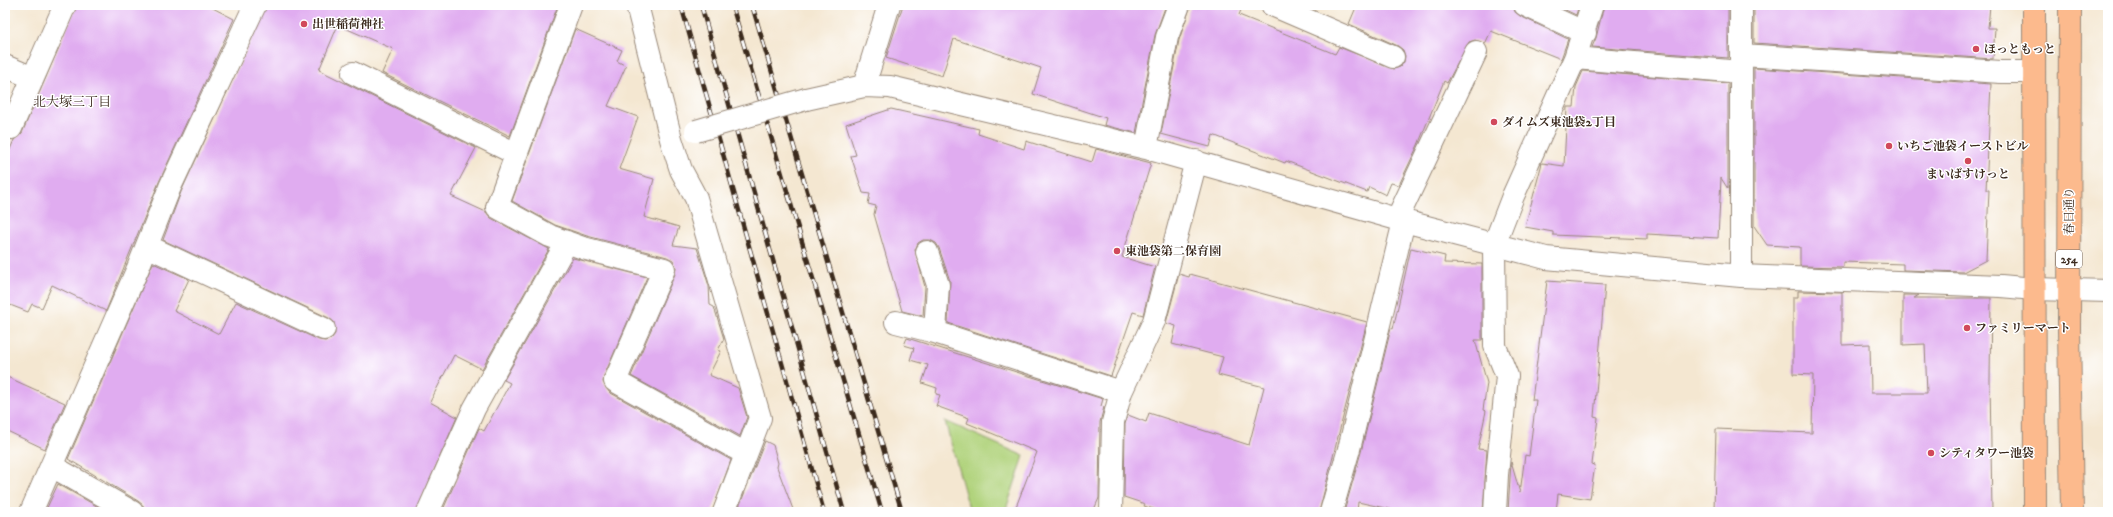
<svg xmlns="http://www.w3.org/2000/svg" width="2113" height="517" font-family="'IM FELL DW Pica','Noto Serif JP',serif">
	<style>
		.green { fill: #b0d37c; stroke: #767e4d }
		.building { fill: #e0acf0 }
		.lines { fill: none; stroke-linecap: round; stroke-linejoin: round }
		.minor-casing { stroke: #988878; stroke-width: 24 }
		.highway-casing { stroke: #988878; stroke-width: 24 }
		.minor { stroke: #fff; stroke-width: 22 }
		.highway { stroke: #fcba8d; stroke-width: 22 }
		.rail-casing { stroke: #3b2a1e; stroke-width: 4.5 }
		.rail { stroke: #fff; stroke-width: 3; stroke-dasharray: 9; stroke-linecap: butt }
		.minor-bridge-casing { stroke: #988878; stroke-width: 24; stroke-linecap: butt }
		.minor-bridge { stroke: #fff; stroke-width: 22 }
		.poi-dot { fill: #d1495b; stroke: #fff; stroke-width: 1.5 }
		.labels { text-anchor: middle; stroke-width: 3; stroke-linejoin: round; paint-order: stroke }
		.shield { fill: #fff; stroke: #766a62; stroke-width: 1 }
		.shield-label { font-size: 11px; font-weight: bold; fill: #3b2a1e }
		.poi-label { font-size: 12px; font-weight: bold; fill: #3b2a1e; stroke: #fff; text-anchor: start }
		.street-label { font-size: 12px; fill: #3b2a1e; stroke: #fff }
		.neighbourhood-label { font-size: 13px; fill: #3b2a1e; stroke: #fff }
	</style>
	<rect width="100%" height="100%" fill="#fff"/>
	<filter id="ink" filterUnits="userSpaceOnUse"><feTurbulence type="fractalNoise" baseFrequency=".025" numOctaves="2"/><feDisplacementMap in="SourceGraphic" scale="8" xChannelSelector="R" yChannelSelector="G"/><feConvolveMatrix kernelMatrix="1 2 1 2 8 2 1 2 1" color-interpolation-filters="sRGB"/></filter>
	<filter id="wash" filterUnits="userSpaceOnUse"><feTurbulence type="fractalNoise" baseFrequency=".012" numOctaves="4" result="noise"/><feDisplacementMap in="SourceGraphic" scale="16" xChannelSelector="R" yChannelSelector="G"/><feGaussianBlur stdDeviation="0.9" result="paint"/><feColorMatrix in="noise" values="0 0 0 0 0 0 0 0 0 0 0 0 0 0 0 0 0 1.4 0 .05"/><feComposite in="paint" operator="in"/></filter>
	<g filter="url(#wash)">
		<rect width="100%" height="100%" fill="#f4e7d1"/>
		<path class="green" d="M945 421 1024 456 1005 512H970Z"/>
		<g id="blocks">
			<path class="building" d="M77 5H207L234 19 159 182 106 311 52 285 42 308 32 304 28 312 5 303V161L14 140 22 133Z
				M267 5H558L510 136 382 73 393 49 338 25 319 70 476 148 451 196 486 212 491 218 549 249 482 369 454 355 430 402 457 417 416 512H144L143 505 138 501 68 459 153 263 189 279 174 311 219 334 236 302 319 340 325 341 331 339 335 334 334 322 329 318 163 240 181 192Z
				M903 5H1166L1155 35 1136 133 1104 125 1106 118 1033 94 1041 68 954 39 942 76 886 58Z
				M1191 5H1243L1239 15 1335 54 1339 47 1394 69 1400 67 1404 62 1405 56 1403 50 1398 46 1349 24 1357 5H1513L1515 12 1520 16 1568 39 1561 59 1491 31 1485 44 1475 40 1469 42 1447 83 1444 81 1418 145 1399 185 1391 183 1386 195 1369 187 1367 192 1286 161 1285 163 1213 135 1210 147 1161 134 1179 40Z
				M1555 5H1579L1576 15Z
				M1604 5H1728V58L1592 47 1596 38Z
				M1754 5H1990L1988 28H1995L1993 59 1754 43Z
				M575 29 622 50 617 61 626 66 608 106 638 117 619 169 654 179 644 217 679 227 673 245 697 248 709 286 710 305 714 307 724 339 718 350 721 351 709 375 738 388 747 417 740 436 631 376 675 274 676 267 673 260 667 257 587 236 555 225 512 201Z
				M1754 68 1991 84 1986 190H1989L1986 260 1963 272 1903 270V264L1843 262V267L1800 266V247L1767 245 1754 226Z
				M1583 71 1728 83V189L1721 178 1718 238 1647 234V239L1553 235V232L1525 227 1542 163 1564 166 1567 107H1574L1576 87Z
				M891 109 979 129 978 134 1024 149 1026 141 1092 162 1096 149 1151 163 1122 257 1155 267 1143 315 1133 312 1111 376 948 323 950 281 939 248 936 243 930 240H923L918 243 915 250 925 287 923 316 902 311 874 214 876 206 868 204 870 194 863 193 851 156 856 155 846 124Z
				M1411 248 1445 256 1444 263 1482 264V340H1475L1487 383 1483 410 1486 411 1478 449 1487 450 1483 512H1403L1358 502 1357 512H1344L1361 452 1391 328 1393 329Z
				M573 258 647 277 604 376 603 382 609 392 731 460 712 512H442L479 428 484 431 510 383 504 380Z
				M1179 274 1189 277 1190 274 1367 322 1319 512H1163L1144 506 1145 504 1124 497 1125 424 1128 415 1146 422 1149 413 1249 445 1264 387 1218 375 1223 357 1172 344 1176 326 1166 323Z
				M1547 281 1605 285 1594 417 1598 418 1592 464 1595 465 1590 499 1558 494 1556 512H1508L1511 462 1520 493 1525 455 1529 456 1536 400H1532Z
				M1798 291 1842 292V345L1870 344 1871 393H1927L1925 344 1903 345V295H1919L1914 298H1991L1990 380 1992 512H1777L1714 510 1716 429 1812 433 1813 375 1793 374V297H1798Z
				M907 338 1103 399 1101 406 1104 407 1100 422 1099 498 1093 512H1014L1037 452 967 423 969 418 936 406 940 395 936 394 937 388 922 383 928 365 910 360 914 348 904 345Z
				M5 376 65 403 45 449 5 430Z
				M765 441 773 445 778 463 777 467 794 512H737Z
				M58 484 107 512H45Z"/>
		</g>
	</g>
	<g filter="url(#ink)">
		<use href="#blocks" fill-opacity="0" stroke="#988878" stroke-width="1"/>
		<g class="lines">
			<defs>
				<path id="minor" d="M571 5 497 207 550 236 583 248 664 269 615 381 746 454
					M637 5 671 139 681 170 696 198 760 418 724 512
					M1272 5 1393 57
					M1525 5 1585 33
					M1741 5V276
					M1742 55 2001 72H2034
					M1575 58 1741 72
					M5 66 33 78
					M353 73 516 154
					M864 86 889 5
					M806 99 864 86 890 87 1146 148 1404 221 1546 258 1741 276 2001 286 2034 289 2108 291
					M5 125 11 128 65 5
					M1146 148 1167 37 1179 5
					M1397 219 1476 52
					M147 246 324 329
					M927 252 938 285 935 332
					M896 322 935 332 1121 392
					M52 466 132 512
					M31 512 138 268 170 187 255 5
					M428 512 474 409 567 242
					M1111 512 1113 422 1121 392 1154 321 1196 161
					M1331 512 1349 449 1404 221
					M1495 512 1497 475 1507 376 1495 346 1494 245 1513 196 1575 58 1592 5"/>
				<path id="highway" d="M2034 5 2035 512
					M2070 5 2069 329 2072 512"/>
			</defs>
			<use href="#minor" class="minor-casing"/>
			<use href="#highway" class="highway-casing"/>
			<use href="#minor" class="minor"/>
			<use href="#highway" class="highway"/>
			<defs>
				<path id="rail" d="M681 5 824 512
					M701 5 844 512
					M732 5 882 512
					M752 5 902 512"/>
			</defs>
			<use href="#rail" class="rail-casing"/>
			<use href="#rail" class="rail"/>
			<defs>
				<path id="minor-bridge" d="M696 131 806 99"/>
			</defs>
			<use href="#minor-bridge" class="minor-bridge-casing"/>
			<use href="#minor-bridge" class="minor-bridge"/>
		</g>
	</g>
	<g class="poi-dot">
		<circle cx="304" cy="24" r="4"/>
		<circle cx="1976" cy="49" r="4"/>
		<circle cx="1494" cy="122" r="4"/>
		<circle cx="1889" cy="146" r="4"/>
		<circle cx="1968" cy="161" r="4"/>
		<circle cx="1117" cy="251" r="4"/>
		<circle cx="1967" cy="328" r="4"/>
		<circle cx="1931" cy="453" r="4"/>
	</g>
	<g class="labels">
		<rect class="shield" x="2056" y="250" width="26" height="18" rx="3"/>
		<g class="shield-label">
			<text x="2069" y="263">254</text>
		</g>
		<g class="poi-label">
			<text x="312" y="28">出世稲荷神社</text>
			<text x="1984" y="53">ほっともっと</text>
			<text x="1502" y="126">ダイムズ東池袋2丁目</text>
			<text x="1897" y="150">いちご池袋イーストビル</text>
			<text x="1968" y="178" text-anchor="middle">まいばすけっと</text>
			<text x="1125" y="255">東池袋第二保育園</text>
			<text x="1975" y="332">ファミリーマート</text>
			<text x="1939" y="457">シティタワー池袋</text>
		</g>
		<g class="street-label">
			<text transform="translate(2069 211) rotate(-90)" y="4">春日通り</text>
		</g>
		<g class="neighbourhood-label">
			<text x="72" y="106">北大塚三丁目</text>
		</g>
	</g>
	<rect width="2113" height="517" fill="none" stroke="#fff" stroke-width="20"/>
</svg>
